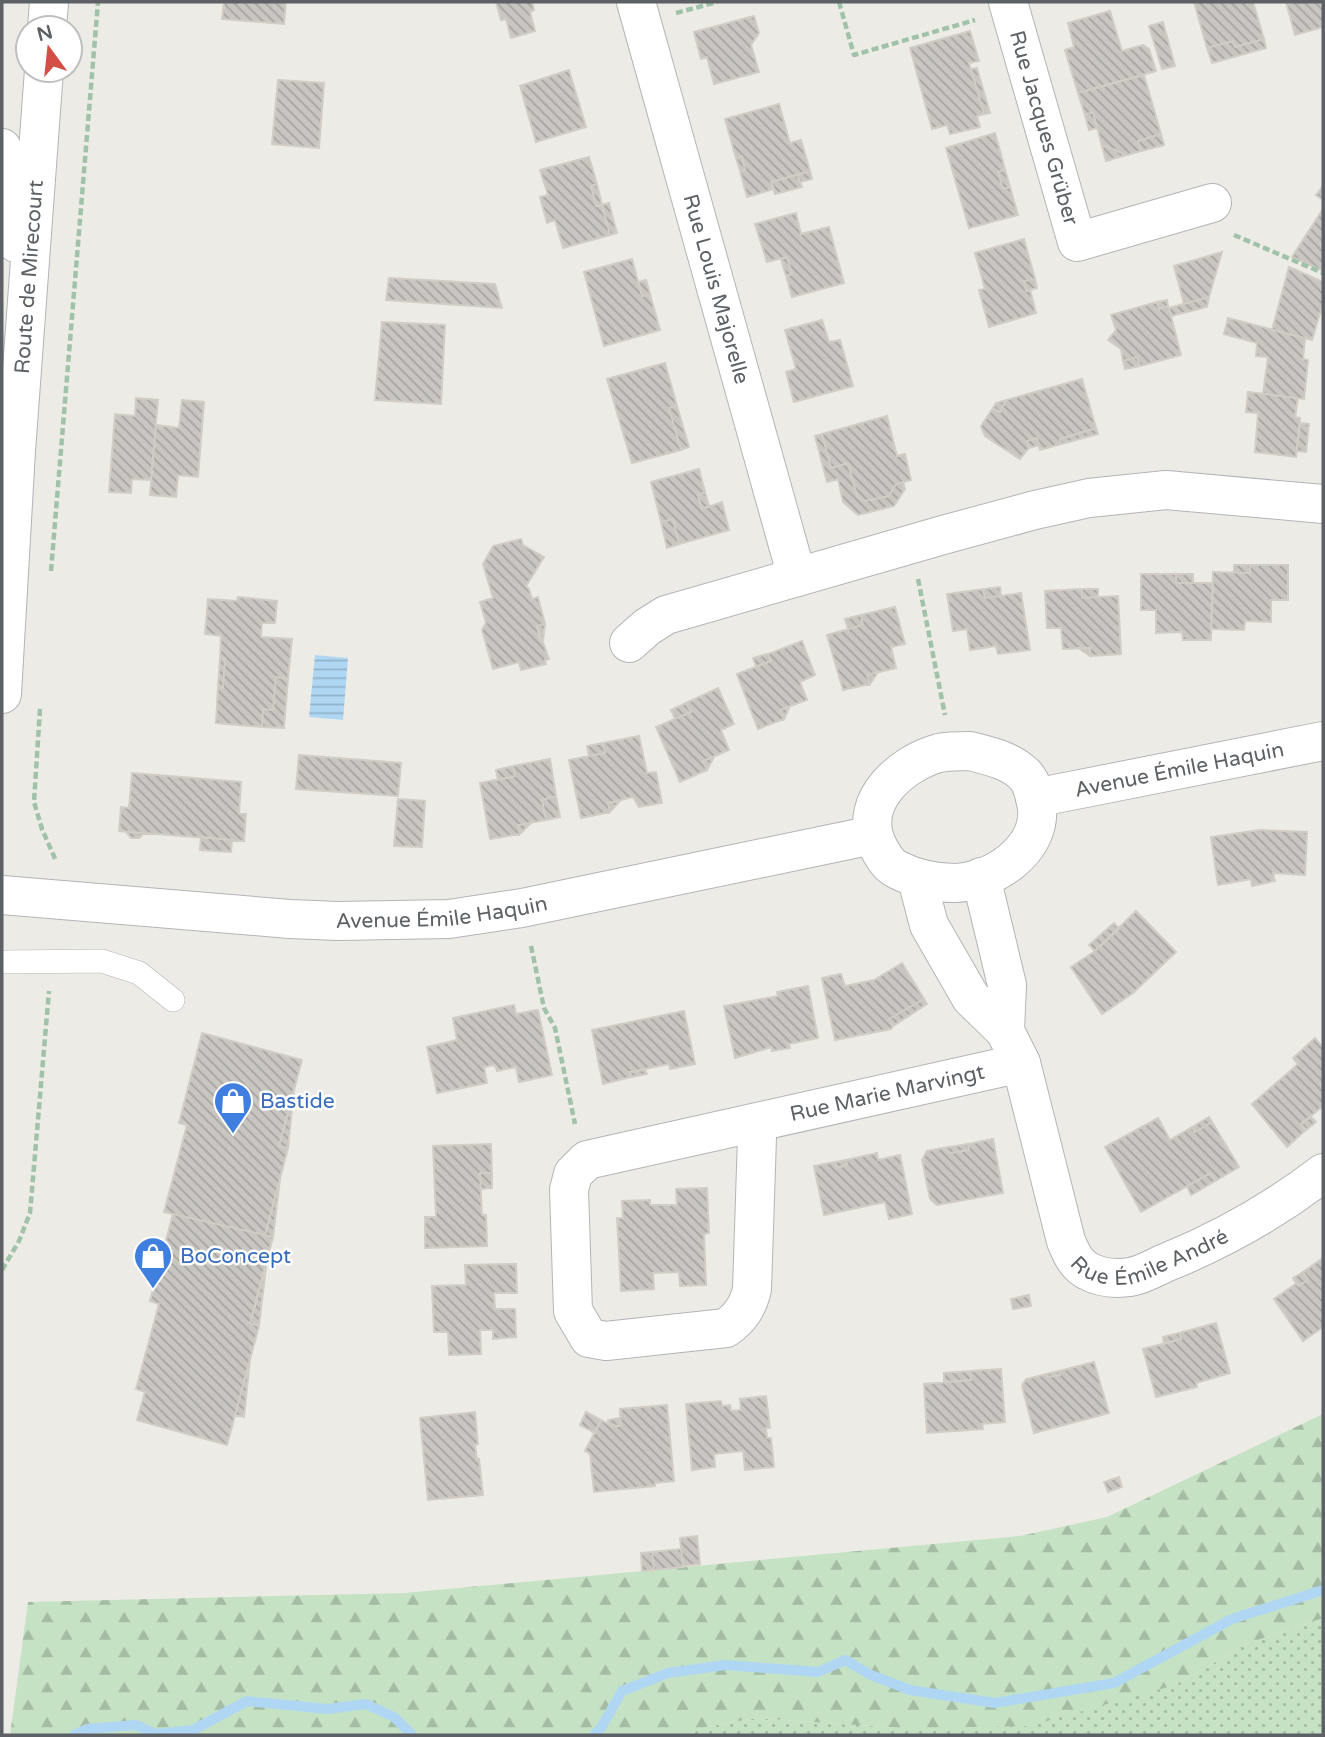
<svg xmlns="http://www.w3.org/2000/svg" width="1325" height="1737" font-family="'Varela Round',sans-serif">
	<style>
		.grass { fill: url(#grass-dots) }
		.forest { fill: url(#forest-firs) }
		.water { fill: url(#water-rules) }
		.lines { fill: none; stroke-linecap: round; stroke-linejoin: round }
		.stream { stroke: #afd7f4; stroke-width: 10 }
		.building { fill: url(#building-back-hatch); stroke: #d1cdc4; stroke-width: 2 }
		.lane-casing { stroke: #b2b5b8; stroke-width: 24 }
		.street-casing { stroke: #b2b5b8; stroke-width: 40 }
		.secondary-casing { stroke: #b2b4b8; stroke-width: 40 }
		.path { stroke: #9fc2a9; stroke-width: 4.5; stroke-dasharray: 7 3.5; stroke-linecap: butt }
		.lane { stroke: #fff; stroke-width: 23 }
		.street { stroke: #fff; stroke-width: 38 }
		.secondary { stroke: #fff; stroke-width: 38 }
		.labels { text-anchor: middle; stroke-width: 5; stroke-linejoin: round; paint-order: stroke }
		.street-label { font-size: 21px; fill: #5d6064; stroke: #fff }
		.shop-label { font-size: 21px; fill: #366cbe; stroke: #fff; text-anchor: start }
	</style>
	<defs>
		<pattern id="grass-dots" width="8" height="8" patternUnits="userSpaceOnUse" patternTransform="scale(1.75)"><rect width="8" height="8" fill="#c6e2c5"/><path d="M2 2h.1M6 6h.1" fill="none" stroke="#a4bba4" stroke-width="1.8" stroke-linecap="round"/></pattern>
		<pattern id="forest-firs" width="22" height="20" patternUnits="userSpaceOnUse" patternTransform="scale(1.75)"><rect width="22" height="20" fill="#c6e2c5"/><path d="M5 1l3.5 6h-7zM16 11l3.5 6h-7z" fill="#a4bba4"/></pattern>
		<pattern id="water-rules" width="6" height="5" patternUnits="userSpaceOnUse" patternTransform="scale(1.75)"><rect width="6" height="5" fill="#afd7f4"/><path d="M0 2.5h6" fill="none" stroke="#92b2c9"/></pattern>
		<pattern id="building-back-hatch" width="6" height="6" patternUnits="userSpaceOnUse" patternTransform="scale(1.75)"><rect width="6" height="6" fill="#c9c6c2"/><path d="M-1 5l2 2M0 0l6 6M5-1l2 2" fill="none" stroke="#a6a4a1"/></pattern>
	</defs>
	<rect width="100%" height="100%" fill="#edebe5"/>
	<path class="grass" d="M1323 1618V1735H687L706 1727 756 1718 900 1728 1175 1685 1249 1643Z"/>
	<path class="forest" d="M1323 1414V1618L1249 1643 1175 1685 1029 1726 900 1728 756 1718 706 1727 687 1735H10L28 1602 404 1593 1020 1536 1107 1517Z"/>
	<path class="water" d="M315 655 348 658 343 720 309 717Z"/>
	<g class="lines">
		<path class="stream" d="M74 1735 87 1729 136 1725 156 1734 193 1730 247 1701 327 1709 366 1704 394 1717 412 1735
			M594 1735 601 1728 622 1691 668 1673 725 1665 818 1672 845 1660 871 1675 910 1690 995 1703 1114 1683 1232 1619 1323 1590"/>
	</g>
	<path class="building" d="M224 2H286L284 24 222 19Z
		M496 2H532L534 10 530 12 535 31 511 38 506 19 501 20Z
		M1194 2H1253L1264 39 1235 47 1233 41 1207 48Z
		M1286 2H1323V27L1295 35Z
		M1110 11 1122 51 1143 45 1149 49 1156 71 1078 93 1065 50 1074 47 1068 23Z
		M754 16 759 33 751 45 759 72 714 84 707 57 701 59 694 32Z
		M1163 22 1175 66 1162 69 1149 26Z
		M970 31 979 61 969 63 984 114 977 116 980 127 950 134 947 125 932 129 910 48Z
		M1264 39 1266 48 1212 63 1207 48 1233 41 1235 47Z
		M977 68 990 113 984 114 971 69Z
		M569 70 586 127 536 142 520 86Z
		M1144 75 1161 134 1138 141 1141 151 1123 156 1122 153 1106 146H1102L1093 112 1085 115 1078 93Z
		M278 80 324 83 319 148 272 144Z
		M779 104 790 143 801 140 810 171 771 182 774 189 747 197 740 171 745 170 742 156 736 158 725 119Z
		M1093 112 1097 128 1089 130 1085 115Z
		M995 133 1005 169 998 172 1003 189 1010 187 1018 215 969 228 946 148Z
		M1161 134 1164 145 1141 151 1138 141Z
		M1102 146H1106L1122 153 1123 156 1106 161Z
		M742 156 745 170 740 171 736 158Z
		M589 157 597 184 591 186 596 206 602 205 610 235 563 248 555 220 547 223 540 197 548 195 540 170Z
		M1005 169 1010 187 1003 189 998 172Z
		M810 171 812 179 800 182 797 175Z
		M797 175 802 187 775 194 771 182Z
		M597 184 602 205 596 206 591 186Z
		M1323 186V200L1316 195Z
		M609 203 617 233 610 235 602 205Z
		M1323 209V271L1292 257Z
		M796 213 801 234 829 227 844 283 792 297 786 276 792 274 787 257 767 262 755 224Z
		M1024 239 1035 279 1024 281 1026 291 1030 290 1036 313 989 327 979 290 985 289 975 253Z
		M1222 252 1209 297 1184 304 1174 266Z
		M787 257 792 274 786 276 781 259Z
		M632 259 642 296 650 294 660 330 604 346 584 272Z
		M1289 267 1323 282V303L1312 340 1272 330Z
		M389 278 495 284 502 308 386 300Z
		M1035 279 1037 288 1026 291 1024 281Z
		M646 280 650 294 642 296 639 282Z
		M1209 297 1207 307 1171 316 1169 308Z
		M1167 300 1168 306 1159 309 1157 302Z
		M1157 302 1159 309 1168 306 1169 308 1181 355 1140 366 1137 357 1123 361 1121 349 1108 340 1116 330 1111 315Z
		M1228 318 1305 338 1303 359 1308 360 1304 399 1263 394 1268 357 1256 356 1257 343 1224 334Z
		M822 320 829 342 840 340 853 386 794 402 786 372 796 369 785 330Z
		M382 322 445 325 441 404 375 400Z
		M1137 357 1140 366 1125 369 1123 361Z
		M665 363 677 406 669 408 681 450 632 463 607 379Z
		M1082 379 1096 428 1060 439 1061 444 1040 450 1037 438 1027 441 1029 448 1020 459 985 436 981 426 993 408 1000 412 1006 400Z
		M1248 392 1298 398 1295 417 1300 418 1296 457 1255 452 1258 413 1246 412Z
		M136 398 158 400 151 480 132 479 131 493 109 492 115 414 135 416Z
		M182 400 204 402 198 477 178 475 176 497 150 495 156 425 179 428Z
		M1006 400 1000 412 993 408 996 403Z
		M677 406 689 447 681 450 669 408Z
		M887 416 897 456 905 454 911 480 896 484 889 496 865 501 857 496 848 463 831 468 822 434Z
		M1300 423 1309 424 1306 452 1297 451Z
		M1096 428 1098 434 1061 444 1060 439Z
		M822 434 831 468 848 463 857 496 865 501 889 496 896 484 903 482 905 489 894 506 858 515 843 502 838 479 827 482 815 436Z
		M1037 438 1039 445 1029 448 1027 441Z
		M699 469 705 492 698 495 702 509 722 502 729 530 679 544 673 519 661 522 651 482Z
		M705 492 709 506 702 509 698 495Z
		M673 519 679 544 667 548 661 522Z
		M521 539 523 545 544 557 526 586 529 589 532 599 538 597 545 624 537 626 549 659 545 660 546 664 521 670 519 662 493 669 482 630 486 623 480 602 493 598 483 564 493 546Z
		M1234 565H1250V573H1234Z
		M1250 565H1288V600H1271V622L1245 621 1244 630 1211 629 1213 572 1250 573Z
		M1141 574H1176V583H1213L1211 640H1183L1182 632 1156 633V610H1141Z
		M1176 574H1193V583H1176Z
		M1000 587 1001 596 985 598 983 589Z
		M983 589 985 598 1021 593 1030 650 998 654 996 646 970 650 967 629 953 631 947 594Z
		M1082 589V598L1118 596 1121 654 1090 656V648L1063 649 1061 628H1047L1045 591Z
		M1082 589H1098V597L1082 598Z
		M238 597 277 601 275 623H262L261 637 292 639 288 679 276 677 273 710 263 709 262 727 216 723 218 687 223 688 225 658H220L221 636 205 634 208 599 237 601Z
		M895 607 905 644 891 647 896 668 867 675 870 684 843 690 827 635 863 625 861 615Z
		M861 615 863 625 848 629 845 619Z
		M545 624 543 640H540L537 626Z
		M802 641 815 675 800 682 807 700 780 710 784 719 758 729 737 674 771 661 768 654Z
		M1078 648H1090V656Z
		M768 654 771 661 756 667 753 658Z
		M220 658H225L223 688 218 687Z
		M878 672 870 684 867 675Z
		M276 677 288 679 284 728 262 727 263 709 273 710Z
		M718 688 734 724 721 730 729 750 703 761 707 770 680 782 656 727 691 712 686 703Z
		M686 703 691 712 675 719 671 710Z
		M790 706 784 719 780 710Z
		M639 736 647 773 656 772 662 803 639 807 633 797 608 803 610 812 581 818 569 760 605 753 603 743Z
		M603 743 605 753 589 756 587 746Z
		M299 755 401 763 398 796 296 789Z
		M714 757 707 770 703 761Z
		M550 759 556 796 542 800 546 820 518 825 520 834 490 839 480 783 515 776 513 766Z
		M513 766 515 776 498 780 496 770Z
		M132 773 241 782 239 814H246L244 841 119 831 121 807 129 808Z
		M556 796 560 817 546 820 542 800Z
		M398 799 425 801 422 847 394 846Z
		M620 801 610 812 608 803Z
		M531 823 520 834 518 825Z
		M1260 830 1307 832 1305 875 1273 873 1275 881 1252 886 1251 879 1218 885 1211 837Z
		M126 832 144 833 139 838H131Z
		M201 837 232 840 231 852 200 850Z
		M1136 911 1176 952 1133 993 1102 1014 1071 967 1095 951Z
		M1114 923 1119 929 1095 951 1089 945Z
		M902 963 924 999 889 1019 893 1026 891 1029 835 1040 822 978 841 974 845 986 874 980Z
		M808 986 818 1038 789 1044 790 1048 772 1051V1047L735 1058 724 1006 778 996 777 992Z
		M924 999 927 1004 893 1026 889 1019Z
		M514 1005 516 1014 538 1010 552 1075 519 1082 516 1067 497 1071 495 1065 484 1067 487 1083 437 1093 427 1047 457 1040 453 1018Z
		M684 1011 695 1064 670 1069 669 1064 630 1072 631 1077 603 1084 592 1030Z
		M202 1033 302 1060 279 1146 288 1148 265 1235 164 1212 187 1125 179 1123Z
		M1315 1038 1323 1048V1106L1301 1124 1306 1130 1287 1147 1252 1104 1298 1064 1293 1058Z
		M645 1070 647 1074 631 1077 630 1072Z
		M294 1089 288 1148 279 1146Z
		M1209 1117 1212 1122 1195 1132 1192 1127Z
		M1311 1117 1316 1122 1306 1130 1301 1124Z
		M1158 1118 1170 1140 1192 1127 1195 1132 1212 1122 1239 1167 1215 1181 1211 1173 1141 1212 1105 1147Z
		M993 1139 1003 1193 937 1205 930 1199 922 1160 927 1151 943 1148 950 1153 957 1152 969 1150 968 1144Z
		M491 1144 492 1173H480L482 1215H486L487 1246 425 1248V1217H436L433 1146Z
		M968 1144 969 1150 950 1153 943 1148Z
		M877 1153 878 1160 900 1155 912 1214 889 1219 885 1202 824 1215 814 1166 835 1162 836 1168 840 1167 847 1165 846 1160Z
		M846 1160 847 1165 836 1168 835 1162Z
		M480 1173H492V1188L481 1189Z
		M1211 1173 1215 1181 1191 1195 1187 1186Z
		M280 1179 273 1237 265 1235Z
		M707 1188 709 1233 704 1234 706 1285 680 1286 679 1272 653 1273 654 1289 621 1291 617 1218H623L622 1201 650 1200V1205H677L676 1189Z
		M173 1214 273 1237 250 1323 259 1326 227 1445 137 1420 145 1392 136 1389 159 1304 150 1301Z
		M1323 1258V1327L1303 1341 1274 1299 1297 1283 1298 1286 1308 1280 1303 1272Z
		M516 1264 517 1293H494L495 1309H515L516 1337 493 1339V1330H480L481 1354 449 1355 448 1332H434L432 1286 466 1285 465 1265Z
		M266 1267 259 1326 250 1323Z
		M1303 1272 1308 1280 1298 1286 1293 1278Z
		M1029 1295 1031 1306 1013 1309 1011 1299Z
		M1216 1323 1230 1373 1196 1383 1197 1387 1156 1397 1143 1349 1181 1339 1179 1333Z
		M1179 1333 1181 1339 1164 1344 1163 1337Z
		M250 1359 244 1417 235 1415Z
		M1094 1362 1109 1413 1034 1433 1022 1386 1026 1379 1047 1374 1048 1377 1060 1375 1059 1371Z
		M1001 1369 1005 1422 982 1424 983 1429 927 1433 924 1384 971 1380 970 1371Z
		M970 1371 971 1380 944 1382V1373Z
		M1059 1371 1060 1375 1048 1377 1047 1374Z
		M766 1396 770 1428H766L767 1438H771L774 1467 745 1470 743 1451 714 1454 715 1467 692 1470 686 1404 721 1401 722 1406 730 1405 731 1411 741 1410 740 1399Z
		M667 1405 674 1481 655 1483V1486L594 1492 590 1454 585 1451 601 1420 612 1426H621L620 1409Z
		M475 1412 478 1444 475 1445 476 1452 477 1460 479 1459 483 1495 428 1500 420 1418Z
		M586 1412 601 1420 595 1433 580 1425Z
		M620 1418 621 1426 609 1425 608 1420Z
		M1119 1477 1122 1487 1108 1492 1104 1482Z
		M697 1536 700 1564 683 1566 680 1538Z
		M681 1549 683 1567 654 1570 652 1552Z
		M652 1552 654 1570 642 1571 641 1553Z"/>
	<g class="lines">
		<defs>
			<path id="lane" d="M2 962 102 961 139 973 173 1000"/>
			<g id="street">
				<path id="s1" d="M636 2 797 577"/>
				<path id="s2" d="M1008 2 1077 242 1212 203"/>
				<path d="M629 643 647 627 666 615 943 535 1035 510 1089 498 1166 490 1323 504"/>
				<path d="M970 751C989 756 1009 760 1024 774 1033 783 1035 796 1037 808 1041 850 993 882 955 883 935 883 916 879 898 870 887 865 881 853 876 842 859 800 902 763 939 753 949 751 960 751 970 751Z"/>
				<path id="s3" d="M1035 798 1323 741"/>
				<path d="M981 877 1007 985 1005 1031"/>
				<path id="s4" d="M917 879 929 925 971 998 1005 1031 1021 1063 1066 1241C1071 1253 1076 1265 1088 1271 1101 1278 1116 1279 1130 1277 1142 1275 1154 1268 1165 1263 1222 1240 1275 1210 1323 1173"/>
				<path id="s5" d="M2 895 290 919 338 921 449 919 522 908 873 835"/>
				<path id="s6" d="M753 1123 757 1137 752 1289C748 1307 740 1318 726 1328L606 1341 589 1338 573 1311 569 1190 573 1174 587 1160 1021 1063"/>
			</g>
			<g id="secondary">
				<path d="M47 28 49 2"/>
				<path d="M2 148 16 243"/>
				<path id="s7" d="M2 694 16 451 44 70"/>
			</g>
		</defs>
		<use href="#lane" class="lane-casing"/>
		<use href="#street" class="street-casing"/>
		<use href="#secondary" class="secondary-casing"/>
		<path class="path" d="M839 2 854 55 975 20
			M676 13 717 2
			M1234 235 1323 273
			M51 571 98 2
			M918 579 945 715
			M40 709 34 802 42 829 56 861
			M531 946 544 1008 555 1028 575 1124
			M2 1270 19 1241 30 1213 49 991"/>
		<use href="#lane" class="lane"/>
		<use href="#street" class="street"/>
		<use href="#secondary" class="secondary"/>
	</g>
	<defs>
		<symbol id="shop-pin" viewBox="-11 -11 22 30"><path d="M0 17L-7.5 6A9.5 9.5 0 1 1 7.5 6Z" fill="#3f7fe0" stroke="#fff"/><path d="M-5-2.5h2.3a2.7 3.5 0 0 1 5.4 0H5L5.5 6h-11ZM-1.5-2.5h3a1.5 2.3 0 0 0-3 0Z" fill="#fff"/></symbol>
	</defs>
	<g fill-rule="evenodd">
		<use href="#shop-pin" x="211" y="1079" width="44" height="60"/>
		<use href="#shop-pin" x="131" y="1234" width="44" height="60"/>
	</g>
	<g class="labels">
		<g class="street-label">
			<text dy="7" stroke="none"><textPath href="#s2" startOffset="131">Rue Jacques Grüber</textPath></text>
			<text dy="7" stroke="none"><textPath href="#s7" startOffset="418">Route de Mirecourt</textPath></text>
			<text dy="7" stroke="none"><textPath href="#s1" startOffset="298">Rue Louis Majorelle</textPath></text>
			<text dy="7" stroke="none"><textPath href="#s3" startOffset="147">Avenue Émile Haquin</textPath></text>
			<text dy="7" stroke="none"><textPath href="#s5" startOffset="441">Avenue Émile Haquin</textPath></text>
			<text dy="7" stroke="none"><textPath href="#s6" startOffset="849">Rue Marie Marvingt</textPath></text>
			<text dy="7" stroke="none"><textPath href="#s4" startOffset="502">Rue Émile André</textPath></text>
		</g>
		<g class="shop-label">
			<text x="260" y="1108">Bastide</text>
			<text x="180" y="1263">BoConcept</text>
		</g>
	</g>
	<rect width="1325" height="1737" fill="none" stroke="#5d6064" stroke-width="7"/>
	<g transform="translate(49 49) rotate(345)"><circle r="33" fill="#ffffff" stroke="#bebfc1" stroke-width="2"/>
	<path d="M0-5L12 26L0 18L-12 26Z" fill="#d34e46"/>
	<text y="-10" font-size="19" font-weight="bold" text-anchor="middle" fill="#5d6064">N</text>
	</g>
</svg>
